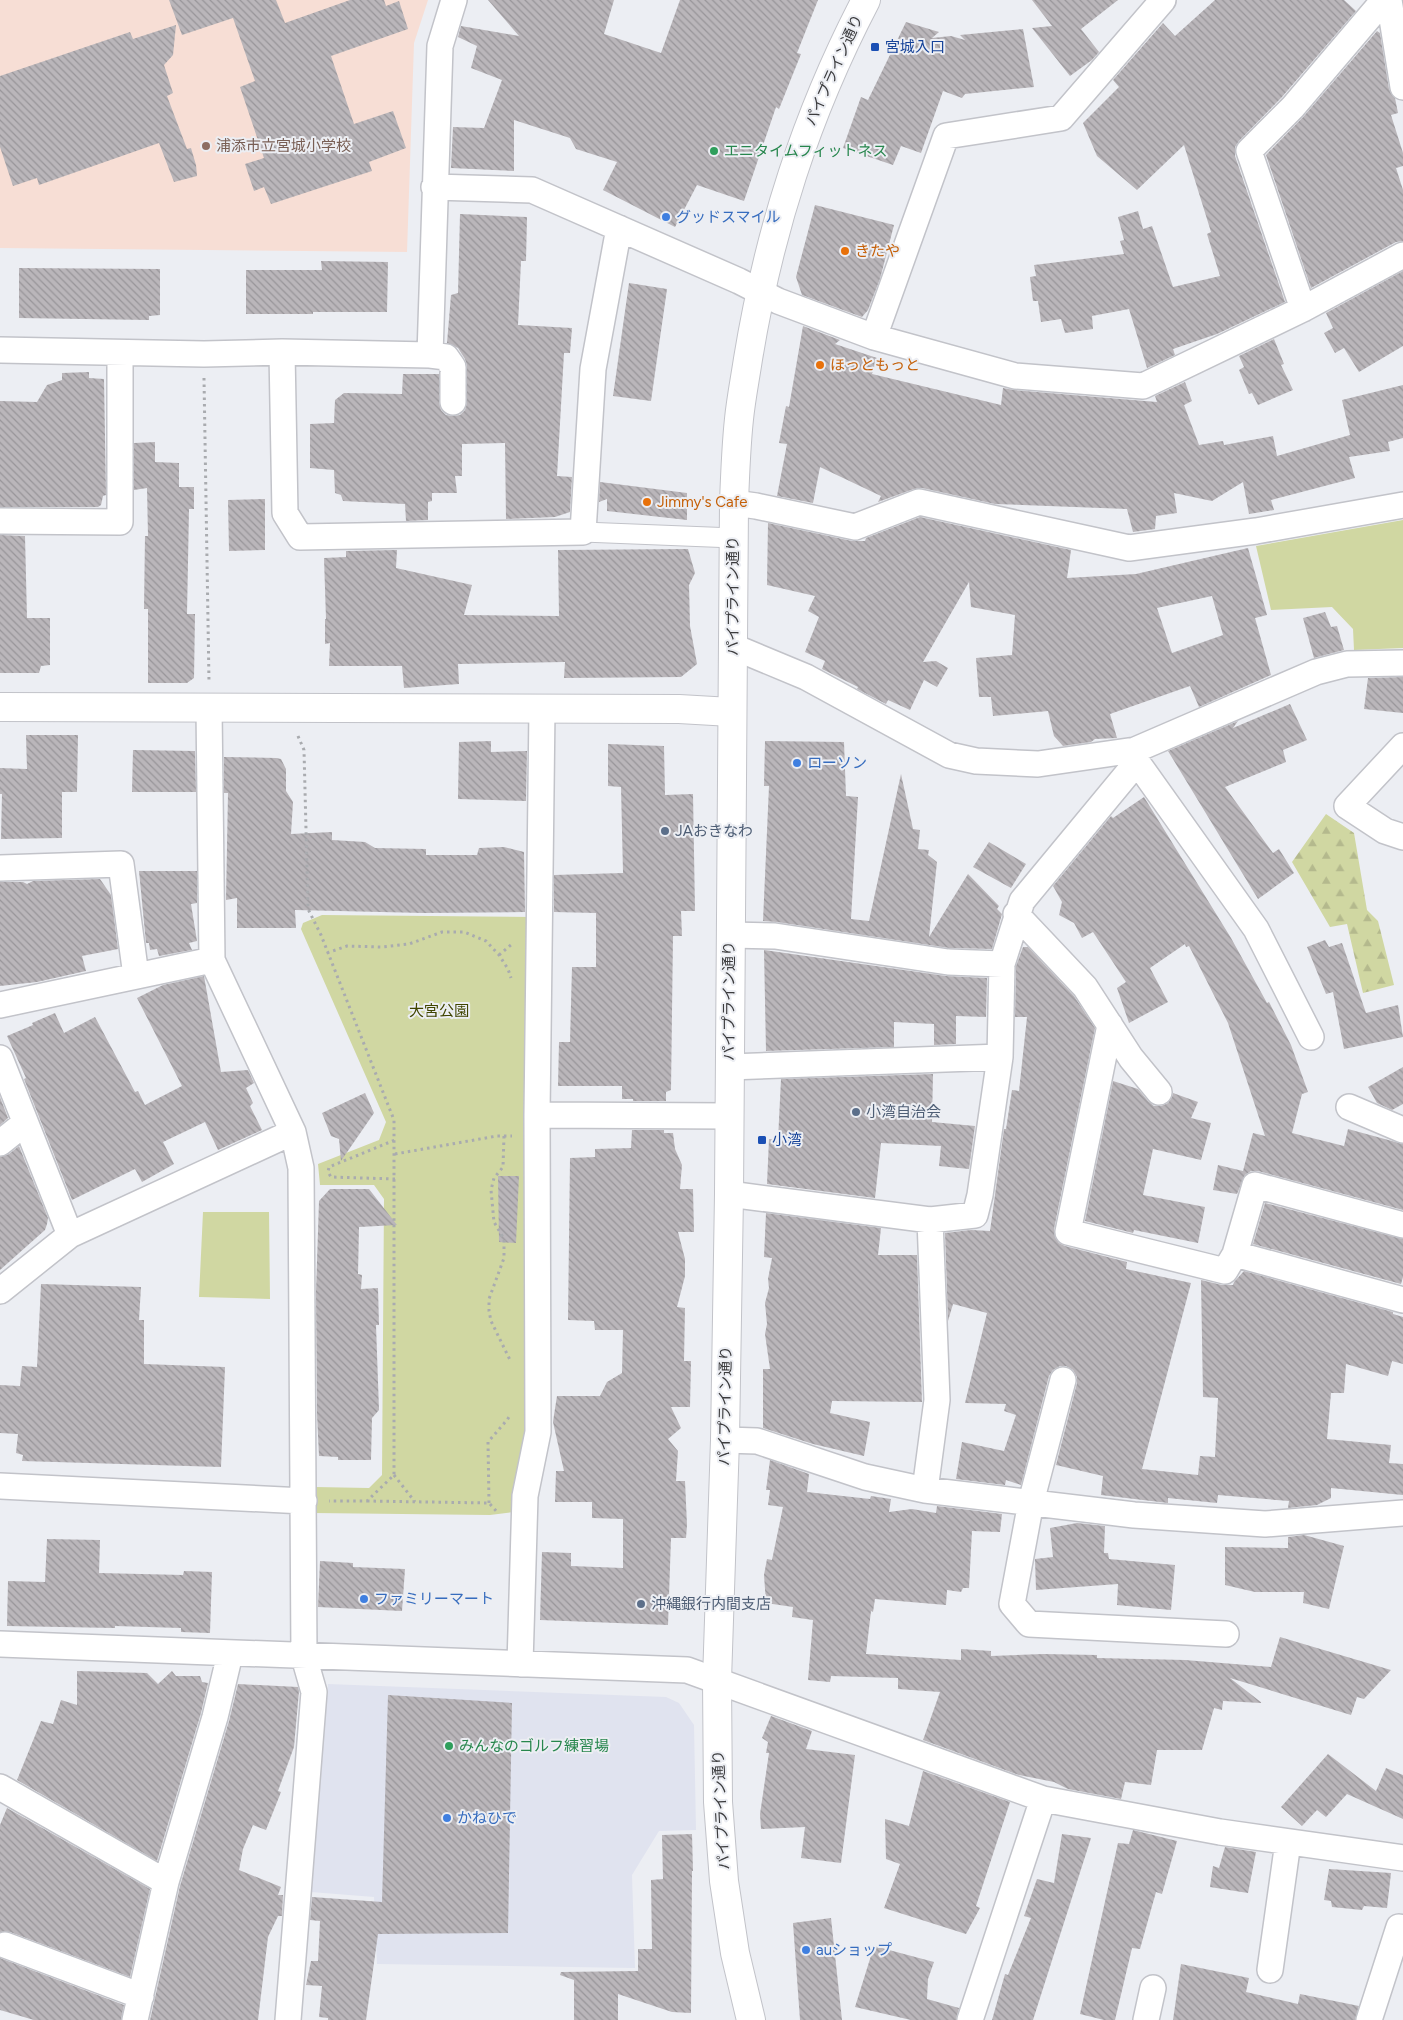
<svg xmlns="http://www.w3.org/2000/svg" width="1403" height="2020" font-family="Figtree,'Noto Sans JP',sans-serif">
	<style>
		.built { fill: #e0e3ef }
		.education { fill: #f7ded5 }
		.forest { fill: url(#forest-firs) }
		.park { fill: #d0d7a2 }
		.building { fill: url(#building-back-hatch); fill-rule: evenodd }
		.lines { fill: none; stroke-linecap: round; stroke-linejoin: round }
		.pedestrian-casing { stroke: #c2c3c9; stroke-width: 21 }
		.minor-casing { stroke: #c2c3c9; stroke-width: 28 }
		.tertiary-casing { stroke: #c2c3c9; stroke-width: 30 }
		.secondary-casing { stroke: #c2c3c9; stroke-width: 30 }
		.path { stroke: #a9abaf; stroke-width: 3; stroke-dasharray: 2.5 4; stroke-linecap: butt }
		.pedestrian { stroke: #fff; stroke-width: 19 }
		.minor { stroke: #fff; stroke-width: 25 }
		.tertiary { stroke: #fff; stroke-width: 28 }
		.secondary { stroke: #fff; stroke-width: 28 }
		.transit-dot { fill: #1a4fb4; stroke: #eceef3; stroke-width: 2 }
		.education-dot { fill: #8d6e63; stroke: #eceef3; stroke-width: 2 }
		.leisure-dot { fill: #2e9e5b; stroke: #eceef3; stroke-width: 2 }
		.shop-dot { fill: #3f7fe0; stroke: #eceef3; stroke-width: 2 }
		.food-dot { fill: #e8710a; stroke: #eceef3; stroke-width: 2 }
		.service-dot { fill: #5c6f8a; stroke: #eceef3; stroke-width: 2 }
		.labels { text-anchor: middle; stroke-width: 4; stroke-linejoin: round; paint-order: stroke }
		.transit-label { font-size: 15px; fill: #164399; stroke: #eceef3; text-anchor: start }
		.street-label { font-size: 15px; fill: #3c3c3e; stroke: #eceef3 }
		.education-label { font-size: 15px; fill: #785e54; stroke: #eceef3; text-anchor: start }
		.leisure-label { font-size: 15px; fill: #27864d; stroke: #eceef3; text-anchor: start }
		.shop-label { font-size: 15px; fill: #366cbe; stroke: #eceef3; text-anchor: start }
		.food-label { font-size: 15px; fill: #c56008; stroke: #eceef3; text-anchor: start }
		.service-label { font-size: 15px; fill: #4e5e75; stroke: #eceef3; text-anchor: start }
		.park-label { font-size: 15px; fill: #404500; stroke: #eceef3 }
	</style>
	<defs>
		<pattern id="forest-firs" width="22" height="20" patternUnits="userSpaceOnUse" patternTransform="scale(1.25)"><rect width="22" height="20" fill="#d0d7a2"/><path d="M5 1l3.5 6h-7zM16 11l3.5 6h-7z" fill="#b4b98d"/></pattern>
		<pattern id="building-back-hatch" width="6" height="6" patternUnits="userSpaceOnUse" patternTransform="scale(1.25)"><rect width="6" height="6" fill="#bab6ba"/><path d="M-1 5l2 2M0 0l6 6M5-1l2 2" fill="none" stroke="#989599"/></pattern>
	</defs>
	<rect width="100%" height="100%" fill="#eceef3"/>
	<path class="built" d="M328 1684 666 1697 679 1703 694 1725 696 1830 659 1831 632 1875 635 1968 377 1964 374 1897 311 1892Z"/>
	<path class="education" d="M0 0H428L414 43 407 252 0 248Z"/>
	<path class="forest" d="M1326 814 1354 833 1367 910 1378 921 1394 985 1363 993 1347 924 1330 927 1292 862Z"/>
	<path class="park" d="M1403 520V648L1354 650 1353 629 1332 607 1271 610 1256 546Z
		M322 915 534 917 527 1458 513 1512 490 1515 314 1513 315 1487 369 1488 382 1475 384 1199 374 1185H320L318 1164 379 1140 386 1122 301 929 303 923Z
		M203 1212H269L270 1299 199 1297Z"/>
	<path class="building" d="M169 0H276L285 23 350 0H384L386 6 399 1 408 29 331 56 354 124 393 111 406 148 369 162 372 171 271 204 264 187 254 191 245 164 264 158 240 87 255 81 233 18 182 35Z
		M488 0H614L604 34 661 53 680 0H818L797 53 801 54 779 109 776 107 744 201 697 185 675 227 603 190 617 162 576 149 570 138 514 120V171L451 168 453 127 484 128 502 80 471 68 477 46 458 37 461 26 519 36Z
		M1032 0H1118L1081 29 1099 52 1092 60 1070 76 1032 28 1052 26Z
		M1215 0H1344L1356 11 1282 97 1239 141 1235 147V156L1285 302 1217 334 1173 349 1175 355 1147 368 1129 309 1092 316 1093 329 1065 333 1061 319 1041 322 1038 301H1033L1030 277 1036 276 1034 265 1124 254 1120 241 1124 240 1118 217 1138 211 1143 229 1152 226 1173 287 1220 276 1207 234 1211 232 1184 145 1137 190 1097 156 1083 123 1119 87 1113 80 1163 23 1175 36Z
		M906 22 939 32 932 38 951 36 965 40 960 35 1023 29 1034 87 965 94 962 98 943 91 921 153 901 146 893 165 843 148 861 97 868 100Z
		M176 25 173 55 164 65 173 93 167 96 187 149 191 148 196 165 197 176 174 182 159 143 39 185 37 178 13 186 0 147V76L130 32 133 39Z
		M1377 31 1380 33 1389 89 1395 98 1398 113 1391 115 1403 153V166L1396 168 1403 190V241L1396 242 1311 288 1266 155 1304 116Z
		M815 205 894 225 880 279 868 310 862 317 802 295 796 277Z
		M460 214 527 217 526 261H521L518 325 572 328 570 353H564L557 476 572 477 570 512 555 517 506 519 505 443 462 444V476H455L457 493H432V501L428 502V520L406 521 405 504 343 501 341 495 335 493 334 470 310 468V424L334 423 335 400 344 393 402 394 403 374H439V402L441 410 446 415 453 416 460 415 465 410 467 402V366L465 359 458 348 447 343 451 295 458 293Z
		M321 261 388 262 387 312H313V314H246V270H322Z
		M19 268 160 269V315L149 316V320L19 318Z
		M1403 271V346L1359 372 1344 348 1335 353 1324 333 1333 328 1326 313Z
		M629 283 667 289 651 401 613 396Z
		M803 326 840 340 835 344 877 358 872 374 1001 405 1003 388 1014 390 1157 402 1155 396 1185 382 1192 401 1184 405 1199 445 1223 441 1224 445 1273 436 1277 456 1350 435 1342 400 1403 385V438L1388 442 1390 451 1349 457 1355 478 1271 500 1274 510 1249 514 1243 482 1212 501 1174 493 1177 513 1156 516 1155 529 1133 532 1127 509 995 504 922 488 914 489 878 502 881 496 820 467 813 503 777 496 787 444 779 443 786 406 789 407Z
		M1274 339 1284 364 1281 365 1293 390 1258 405 1252 393 1249 394 1239 370 1244 367 1239 356Z
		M89 372V378L104 379 106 495 103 496 101 505 98 507H0V401L37 402 47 385 62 380V373Z
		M155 442V462L179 463V487H194V509H189L187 614H195L194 678 187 683H148V609H144L145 536H148L147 488 134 490V443Z
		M600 482 687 493V520L607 511V499L599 502Z
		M265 499V550L229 551 228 500Z
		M920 517 1071 550 1067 578 1136 574 1248 548 1267 615 1255 618 1271 675 1199 707 1190 686 1110 714 1117 738 1095 739 1091 742 1063 746 1054 736 1048 711 993 716 991 697H979L976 658 1012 655 1015 615 971 607 969 582 923 662 936 661 948 668 937 687 924 680 910 710 888 700 886 704 857 689 858 687 822 669 825 661 805 652 819 617 808 611 815 596 767 585 768 523 852 541H865L866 538ZM1212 596 1223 635 1172 653 1157 608Z
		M0 535 25 536 27 618H50V665L41 666 39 673H0Z
		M688 549 695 573 689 585 690 626 697 664 681 677 564 678 565 662 458 664 459 684 404 688 402 666H329L330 643 325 644V619H326L324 558 346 557V551L397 550 396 568 472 585 464 615 559 616 558 550Z
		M1325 612 1331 627 1337 626 1344 650 1314 658 1303 618Z
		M1403 677V713L1364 709 1368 678Z
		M1290 704 1307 740 1283 750 1286 762 1225 787 1273 853 1279 849 1294 873 1258 899 1168 751 1238 721 1233 728Z
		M26 735H78L77 792H62V838L1 839 2 794H0V768L27 769Z
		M491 741V752L527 751 526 801 458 799 459 742Z
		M765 741 844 742 846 796 858 797 851 919 869 921 901 774 913 829 920 830 918 849 929 850 928 855 937 862 929 937 968 874 999 906 997 909 1002 914 992 949 949 948 777 922 763 921 769 786H764Z
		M608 744 664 746 665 795 693 794 695 911H681L682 936H673L671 1090 666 1092V1101H633V1099H622V1086H558L559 1042H570L572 967H596V913L554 912V875L623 873 621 787 608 786Z
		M133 750 195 751 196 792H132Z
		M224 757 276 758 281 759 286 769V791L293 802 291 834 332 832V840L365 842 375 848 426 849V855H477L479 848 504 847 524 852 525 912 424 913 295 910 296 928H237V898L226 900 228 793H224Z
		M1144 797 1231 938 1267 1003 1269 1002 1291 1045 1308 1092 1302 1094 1292 1133 1344 1146 1348 1129 1403 1144V1210L1258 1171H1251L1245 1175 1237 1194 1213 1190 1218 1165 1243 1171 1253 1133 1265 1136 1228 1023 1189 946 1186 947 1185 944 1150 968 1168 1002 1129 1023 1117 988 1126 982 1093 932 1082 938 1074 923 1059 915 1062 902 1053 886 1111 816 1113 818Z
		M989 842 1026 864 1011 888 973 867Z
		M139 871H197V903L191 904 197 941 189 943 192 950 159 956 157 949 150 950 149 943H146Z
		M100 879 111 895 118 949 82 956 86 971 37 982 0 986V882H23L27 884 33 881Z
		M1325 940 1329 947 1342 943 1366 1013 1398 1005 1403 1037 1344 1049 1333 992 1326 994 1307 947Z
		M1023 947H1028L1074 996 1095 1028 1054 1229 1055 1237 1059 1243 1065 1246 1127 1262 1126 1269 1191 1283 1142 1469 1198 1475 1200 1456 1215 1457 1218 1398 1203 1397 1201 1280 1222 1285H1233L1234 1282 1244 1271 1393 1312V1314L1403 1317V1364L1392 1361 1388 1376 1346 1364 1344 1393H1331L1327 1439 1391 1445 1389 1463 1403 1464V1495L1331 1488V1498L1317 1505 1288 1508 1289 1501 1218 1495 1217 1503 1168 1498V1503L1101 1495 1103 1476 1056 1465 1077 1383V1377L1073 1370 1066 1366H1060L1053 1370 1049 1376 1021 1485 1006 1480 1005 1485 956 1479 962 1442 1004 1451 1016 1415 1004 1411 1006 1404 965 1403 987 1313 953 1304 948 1321 945 1233 971 1230 990 1231 1004 1129H1006L1012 1090 1019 1091 1027 1017H1015L1016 966Z
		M764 950 946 976 987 978 986 1017 956 1016V1044L934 1045V1024L894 1022V1047L766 1051Z
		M204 976 221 1072 248 1070 254 1083 246 1088 253 1103 250 1106 262 1130 218 1150 205 1122 163 1142 174 1164 142 1182 135 1169 72 1200 24 1079 26 1078 7 1036 33 1025 32 1023 55 1013 64 1033 95 1017 135 1092 138 1091 145 1105 182 1086 137 998 163 985Z
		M1403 1067V1104L1392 1110 1377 1103 1368 1087Z
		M933 1074 932 1122 975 1126 969 1169 939 1166 941 1146 881 1143 875 1198 767 1184 769 1139 778 1140 781 1079Z
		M1113 1081 1138 1089 1148 1101 1154 1106H1161L1168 1103 1172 1097 1173 1093 1198 1102 1191 1118 1211 1123 1201 1160 1153 1149 1143 1195 1205 1207 1198 1243 1134 1230 1133 1233 1085 1221Z
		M365 1093 374 1113 341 1161 339 1139 331 1136 322 1113Z
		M0 1097 8 1118 0 1125Z
		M632 1130H664V1133H673L675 1149 682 1165 680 1189H693L694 1232H678L685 1259V1276L677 1307 685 1308 684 1361H691L690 1407H671L681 1428 668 1439 678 1451 676 1481H685L687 1525 686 1538H671L668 1625 540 1620 542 1552 571 1553V1566L623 1568V1519L592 1518V1502H555L556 1471H564L553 1422 554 1415 557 1396H600L607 1382 622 1373 623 1330H595L594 1321 568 1320 570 1158 595 1157V1149L631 1148Z
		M19 1146 48 1218 47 1224 45 1230 0 1270V1157L9 1154Z
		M498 1176H519L516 1243 499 1242Z
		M330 1189H369L397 1225 359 1227 358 1274 362 1275 361 1289 378 1288 379 1325H376L379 1410 372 1418 371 1460H338V1457L319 1456 317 1414 316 1292 319 1201Z
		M1265 1203 1403 1239V1277L1401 1284 1253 1244Z
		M766 1213 881 1228 878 1255H917L922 1402 832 1401 830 1413 870 1422 864 1456 813 1444 763 1428V1369H770L765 1334 767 1324 765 1303 769 1288 768 1279 772 1258 764 1257Z
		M41 1284 141 1287 139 1320H144V1364L225 1367 221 1467 22 1461 23 1455 16 1453 18 1434 0 1433V1385L20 1386 22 1366 37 1367Z
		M770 1460 809 1474 807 1492 870 1499 871 1496 891 1499 889 1512 912 1509 936 1513 937 1506 1002 1514 1000 1532 972 1531 969 1588H963L961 1592 947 1590 946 1605 875 1599 873 1612 871 1611 866 1654 961 1660V1649L991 1651V1656L1043 1654 1097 1655V1658L1185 1660 1271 1667 1280 1637 1391 1670 1364 1699 1357 1697 1351 1715 1230 1678 1262 1703 1223 1701 1222 1710 1214 1708 1202 1750H1157L1151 1785 1125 1782 1121 1799 1068 1789 1054 1782 1019 1775 923 1740 940 1692 898 1689V1678L831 1676 830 1682 808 1680 813 1620 792 1617 793 1607 766 1603 764 1575 767 1559 772 1560 783 1507 768 1505 770 1490H766Z
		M1077 1523 1105 1526 1104 1553H1108L1109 1559 1175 1565 1171 1610 1117 1605 1118 1584 1036 1590 1035 1559 1053 1557 1050 1528Z
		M1304 1535 1344 1546 1329 1609 1303 1603 1304 1592H1255L1225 1585V1547L1288 1548V1537Z
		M47 1539 100 1540 99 1573 183 1575 184 1571 212 1572 210 1633 181 1632V1628L115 1626V1628L7 1626 8 1581 45 1582Z
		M320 1561 353 1563V1567L405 1569 402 1611 318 1607Z
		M77 1671 147 1673 158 1684 172 1671 176 1676H200L202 1682 208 1683 201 1713 157 1861 17 1780 41 1721 53 1724 61 1700 77 1705Z
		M238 1684 298 1687 299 1691 294 1747 278 1791 281 1792 266 1830 253 1825 243 1849 239 1870 281 1887 278 1895H283L282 1916H278L268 1937 258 2020H150L180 1886 229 1721Z
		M388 1695 512 1703 508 1933 378 1934 366 2020H328V2018L319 2017 322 1986 306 1985 311 1961H318L320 1921 310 1920 312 1897 382 1902Z
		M771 1716 812 1731 806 1749 855 1755 841 1863 801 1858 805 1827 761 1829 760 1814 769 1753H766L768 1742 762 1738Z
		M1328 1754 1376 1791 1386 1768 1403 1775V1819L1347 1794 1326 1817 1317 1810 1302 1826 1281 1807Z
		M923 1771 1010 1802 976 1906 980 1908 966 1934 884 1908 900 1864 886 1859 885 1819 909 1826Z
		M7 1808 150 1889 130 1977 10 1932H0V1825Z
		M1133 1830 1177 1841 1162 1894 1156 1892 1140 1949 1132 1948 1115 2020H1104L1080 2014 1118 1843 1129 1844Z
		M692 1834 693 1871H692L691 2013 672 2012 618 1994V2020H574V1980L560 1975 561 1972 638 1971V1949H652L651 1880 663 1879 662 1835Z
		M1062 1834 1091 1838 1033 2020H992L1005 1974 1008 1975 1031 1918 1024 1916 1037 1879 1054 1883Z
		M1225 1847 1256 1852 1248 1893 1210 1887 1213 1866 1219 1868Z
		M1329 1869 1391 1873 1387 1908 1364 1906 1362 1910 1332 1907 1331 1901 1324 1900Z
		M831 1918 842 2020H800L793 1923Z
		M874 1946 934 1962 928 1979 927 1999 959 2008 956 2020H911L855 2007Z
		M0 1958 124 2005 121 2020H34L0 2010Z
		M1181 1964 1249 1978 1246 1992 1298 2004 1300 1994 1359 2006 1355 2020H1173Z"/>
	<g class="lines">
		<defs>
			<path id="pedestrian" d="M583 532 734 538"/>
			<path id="minor" d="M1389 0 1403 87
				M434 187 532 190 739 281 778 301 874 337 1015 376 1143 386 1303 309 1403 255
				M1303 309 1249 151 1293 107 1384 0
				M874 337 946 136 1061 118 1163 0
				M0 350 204 354 282 352 430 355 446 357 453 367V402
				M282 352 285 513 300 537 583 532 593 369 619 228
				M430 355 440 46 454 0
				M734 503 756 506 855 527 919 502 1129 548 1256 531 1403 505
				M0 521 120 522V353
				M734 647 806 677 949 755 976 761 1038 764 1135 750 1316 672 1347 664 1403 663
				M209 708 212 960 293 1132 301 1168 304 1657 314 1692 288 2020
				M1403 746 1347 806 1385 831 1403 837
				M1137 762 1256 929 1311 1037
				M0 868 121 864 136 976
				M1016 914 1085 987 1131 1058 1159 1092
				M730 935 775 936 948 962 1002 964
				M0 1005 212 960
				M1110 1025 1068 1232 1225 1271 1235 1254 1255 1185 1403 1225
				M0 1058 70 1235
				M729 1067 1000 1057
				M1349 1107 1403 1130
				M537 1115 730 1116
				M0 1143 25 1123
				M729 1194 930 1220 975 1215 980 1195 1000 1057 1002 964 1022 901 1137 762 1135 750
				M1235 1254 1403 1300
				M0 1291 70 1235 293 1132
				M1063 1380 1031 1502 1012 1604 1029 1624 1226 1634
				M725 1440 757 1441 865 1477 925 1490 1134 1515 1265 1524 1403 1513
				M0 1486 304 1501
				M925 1490 937 1400 930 1220
				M0 1644 687 1670 1043 1799 1220 1832 1403 1858
				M520 1664 525 1496 538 1432 537 1115 542 709
				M0 1787 166 1882
				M5 1945 141 1996
				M1270 1970 1288 1842
				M135 2020 166 1882 215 1717 230 1654
				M970 2020 1043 1799
				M1146 2020 1153 1988
				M1369 2020 1399 1927"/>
			<path id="tertiary" d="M0 707 679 709 731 712"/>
			<path id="secondary" d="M751 2020 735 1953 724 1881 718 1802 717 1680 725 1440 729 1194 734 503C735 475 736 447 739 419 741 399 745 379 748 359 769 231 806 115 866 0"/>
		</defs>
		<use href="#pedestrian" class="pedestrian-casing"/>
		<use href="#minor" class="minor-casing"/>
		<use href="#tertiary" class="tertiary-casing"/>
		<use href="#secondary" class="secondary-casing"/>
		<path class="path" d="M204 378 209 682
			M298 736 304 750 308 909 321 935 394 1120V1475L367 1501H329
			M327 953 347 946 382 947 409 944 442 932H464L486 941 499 955 508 969 511 978
			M499 955 512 944
			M504 1136 503 1167 494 1178 491 1190 494 1222 504 1239V1258L489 1299V1311L491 1321 511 1362
			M395 1154 497 1136H512
			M395 1179 331 1177 328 1172 329 1167 395 1140
			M394 1475 415 1502
			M367 1501 489 1503 498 1513
			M489 1503 488 1442 507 1420 511 1414"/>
		<use href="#pedestrian" class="pedestrian"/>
		<use href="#minor" class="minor"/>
		<use href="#tertiary" class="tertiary"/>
		<use href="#secondary" class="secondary"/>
	</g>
	<g class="transit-dot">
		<rect x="870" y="42" width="10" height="10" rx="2.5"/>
		<rect x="757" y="1135" width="10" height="10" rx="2.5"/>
	</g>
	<circle class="education-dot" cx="206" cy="146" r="5"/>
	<g class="leisure-dot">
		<circle cx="714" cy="151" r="5"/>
		<circle cx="449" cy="1746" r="5"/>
	</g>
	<g class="shop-dot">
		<circle cx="666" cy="217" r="5"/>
		<circle cx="797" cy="763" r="5"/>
		<circle cx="364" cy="1599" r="5"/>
		<circle cx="447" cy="1818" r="5"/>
		<circle cx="806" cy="1950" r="5"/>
	</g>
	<g class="food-dot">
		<circle cx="845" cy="251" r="5"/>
		<circle cx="820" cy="365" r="5"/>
		<circle cx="647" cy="502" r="5"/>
	</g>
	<g class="service-dot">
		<circle cx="665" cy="831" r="5"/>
		<circle cx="856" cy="1112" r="5"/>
		<circle cx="641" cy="1604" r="5"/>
	</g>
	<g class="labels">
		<g class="transit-label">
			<text x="885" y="52">宮城入口</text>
			<text x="772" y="1145">小湾</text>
		</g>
		<g class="street-label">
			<text transform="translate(834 70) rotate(-66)" y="5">パイプライン通り</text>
			<text transform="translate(733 596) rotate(-90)" y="5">パイプライン通り</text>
			<text transform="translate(729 1001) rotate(-90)" y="5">パイプライン通り</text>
			<text transform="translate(725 1406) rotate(-89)" y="5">パイプライン通り</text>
			<text transform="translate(721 1810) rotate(-93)" y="5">パイプライン通り</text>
		</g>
		<g class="education-label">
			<text x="216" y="151">浦添市立宮城小学校</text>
		</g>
		<g class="leisure-label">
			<text x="724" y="156">エニタイムフィットネス</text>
			<text x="459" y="1751">みんなのゴルフ練習場</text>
		</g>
		<g class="shop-label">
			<text x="676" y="222">グッドスマイル</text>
			<text x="807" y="768">ローソン</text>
			<text x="374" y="1604">ファミリーマート</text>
			<text x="457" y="1823">かねひで</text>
			<text x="816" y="1955">auショップ</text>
		</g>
		<g class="food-label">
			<text x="855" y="256">きたや</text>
			<text x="830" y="370">ほっともっと</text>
			<text x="657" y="507">Jimmy's Cafe</text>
		</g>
		<g class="service-label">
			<text x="675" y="836">JAおきなわ</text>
			<text x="866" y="1117">小湾自治会</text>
			<text x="651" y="1609">沖縄銀行内間支店</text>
		</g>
		<g class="park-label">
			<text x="439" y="1016">大宮公園</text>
		</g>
	</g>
</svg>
